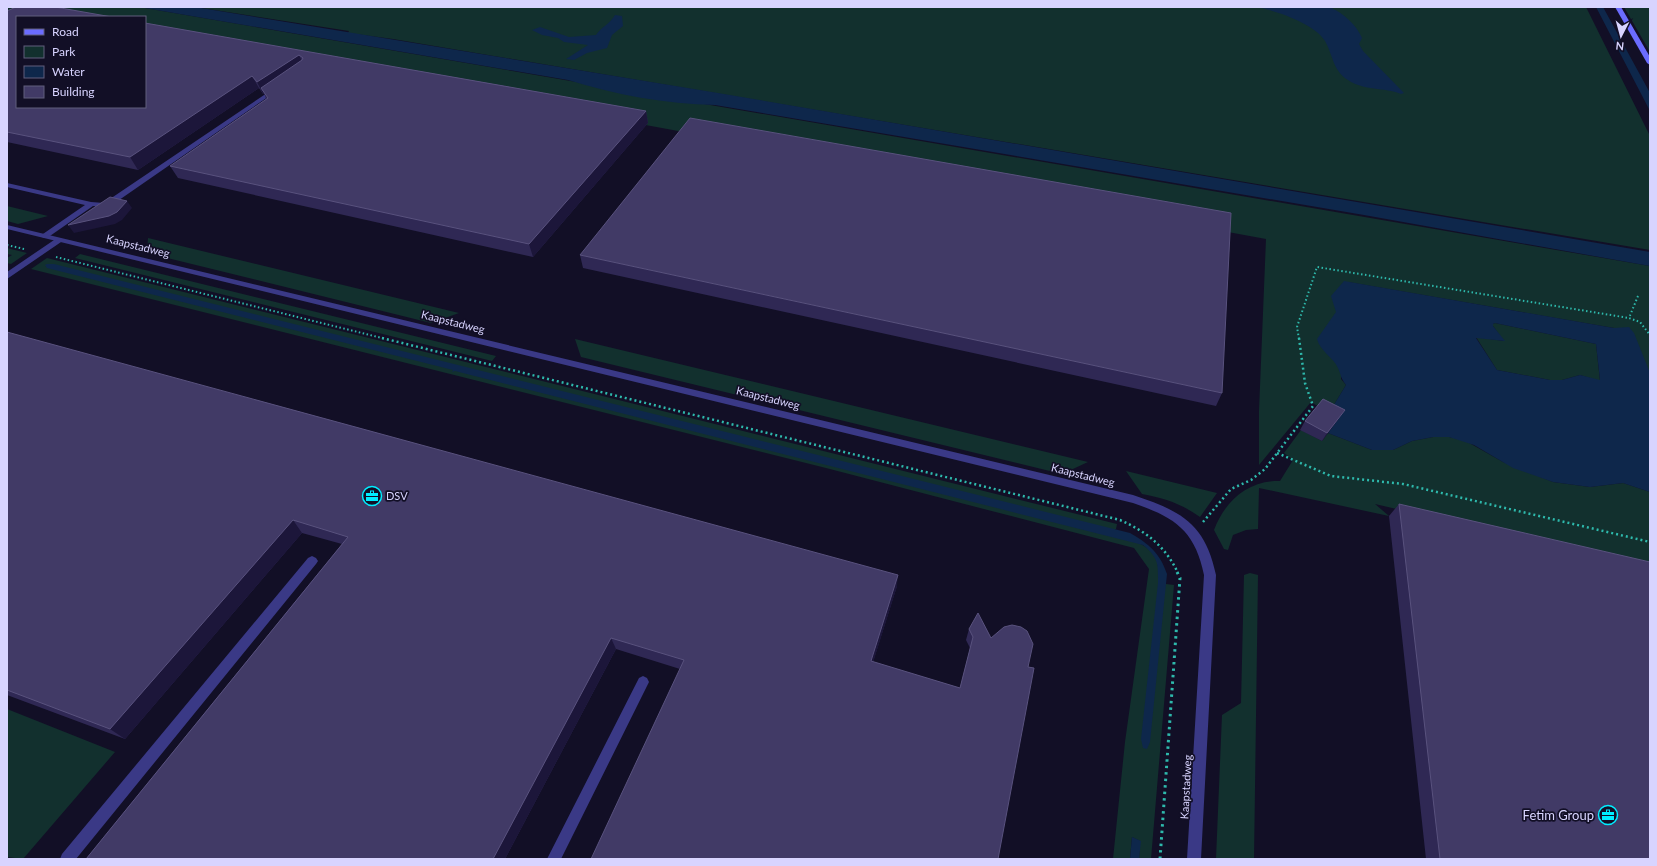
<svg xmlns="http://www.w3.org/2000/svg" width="1657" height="866" font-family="Lato,sans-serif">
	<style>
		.green { fill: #12302e }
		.water { fill: #0e274b; fill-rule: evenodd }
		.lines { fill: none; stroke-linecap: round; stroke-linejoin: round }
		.path-far2 { stroke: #2eb9ac; stroke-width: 2; stroke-dasharray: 1.5 2.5; stroke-linecap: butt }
		.path-far1 { stroke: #2eb9ac; stroke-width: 2.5; stroke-dasharray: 2 3; stroke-linecap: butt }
		.path { stroke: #2eb9ac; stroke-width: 3; stroke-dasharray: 2.5 4; stroke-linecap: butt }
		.lane { fill: #3a3986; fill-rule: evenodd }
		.street { fill: #3a3986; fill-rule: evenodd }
		.secondary { fill: #6b6cff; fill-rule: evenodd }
		.wall { fill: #2f2854 }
		.shaded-wall { fill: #1c163a }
		.building { fill: #413a66; stroke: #59527e }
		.labels { text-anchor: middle; stroke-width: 3.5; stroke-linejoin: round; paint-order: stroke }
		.street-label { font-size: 11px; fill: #d8d4ff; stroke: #120f26 }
		.poi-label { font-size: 11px; fill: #d8d4ff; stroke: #120f26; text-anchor: start }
		.near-poi-label { font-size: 13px; fill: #d8d4ff; stroke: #120f26; text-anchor: end }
	</style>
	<rect width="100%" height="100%" fill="#120f26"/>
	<path class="green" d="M7 7H139L1650 266V378L1614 328 1348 282 1341 379 1346 385 1329 413 1311 402 1259 465V411L1266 239 145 33V17L7 16Z
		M195 7H1586L1650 136V250L393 39 348 33 349 31Z
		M1624 7H1650V52Z
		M7 206 48 216 18 224 7 221Z
		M148 238 459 313 431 323 147 253Z
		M7 248 27 253 11 264 7 263V258L12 255 7 254Z
		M80 254 496 356 492 361 75 258Z
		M47 258 1117 524 1116 529 1106 534C1123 539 1151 541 1157 561 1159 567 1158 576 1158 583L1174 585 1151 859H1139L1140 841 1132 837 1130 859H1113L1125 742 1149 569 1134 548 826 468 31 269Z
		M1495 323 1596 344 1600 381 1580 375 1562 380H1550L1497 370 1476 337 1504 341 1493 326V324Z
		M575 339 1088 462 1062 474 581 357Z
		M1301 430 1322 441 1328 433 1372 450H1393L1412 441 1433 437H1449L1464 440 1503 462 1553 482 1590 487 1623 483 1650 492V568L1375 504 1389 516 1259 488 1258 529 1246 530 1233 535 1228 550 1224 549 1214 530C1225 501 1248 480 1280 481L1293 460 1284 453Z
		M1126 471 1217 493 1200 517C1182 504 1164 498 1142 494Z
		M1250 573 1258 575 1254 859H1216L1222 715 1241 703 1244 575Z
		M7 709 115 752 23 859 7 857Z"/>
	<path class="water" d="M139 7H195L712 92 1650 252V266L1364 215 715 105C665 104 616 95 568 80Z
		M1257 7H1330C1344 14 1356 24 1362 38L1359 44 1363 51 1404 93 1401 94C1384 87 1364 91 1348 80 1333 71 1333 55 1325 41 1315 24 1277 11 1257 7Z
		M1596 7H1603L1650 93V111Z
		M615 15 622 16 623 26 612 35 607 48 587 53 574 60 566 59 588 45 564 42 558 38 542 35 532 30 540 27 569 37 596 35C601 27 610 24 615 15Z
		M47 264H54L1130 533C1149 544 1160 553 1167 574L1150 742 1147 749 1143 748 1141 739 1158 583C1158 564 1159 558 1143 545L455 371 452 372 453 370 47 268 45 265Z
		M1344 281 1614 328 1629 327 1634 333 1650 373V492L1623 483 1590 487 1553 482 1513 468 1474 445 1449 437H1433L1412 441 1393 450H1372L1328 433 1339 418 1329 413 1346 385C1341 379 1341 375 1338 368 1333 357 1320 351 1317 339L1336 312 1331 296ZM1495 323 1596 344 1600 380 1580 375 1562 380H1550L1497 370 1476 338 1505 341 1493 326V324Z
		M1132 837 1141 841 1139 859H1130Z"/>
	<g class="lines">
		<path class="path-far2" d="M7 245 24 249
			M56 257 386 339
			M1638 296 1629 318 1640 322 1650 335
			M1299 339 1297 327 1317 267 1629 318"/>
		<path class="path-far1" d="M382 338 1120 520C1147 532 1165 546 1178 573
			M1277 453 1331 476 1403 484 1650 542
			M1203 522 1231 489 1251 480 1265 469 1313 406 1305 383 1299 338"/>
		<path class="path" d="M1160 859 1180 578 1177 572"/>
		<path class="lane" d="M276 87 279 89 278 90 109 207 93 206 47 238H44L40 236 85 205 7 187V183L91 202 104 203Z
			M57 238H60L64 240 7 279V272Z
			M312 556 316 558 318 561 316 564 76 859H60L62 854 308 558Z
			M643 676 647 678 649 682 647 686 561 859H547L639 678Z"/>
		<path class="street" d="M7 225 1133 495C1181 511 1205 523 1216 575L1201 859H1187L1204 575C1195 530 1174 517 1133 503L7 229Z"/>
		<path class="secondary" d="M1615 7H1621L1650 57V65L1647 63Z"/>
	</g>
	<path class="wall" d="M7 11 145 23 646 111 648 123 533 257 178 178 170 166 266 99 264 93 263 94 259 88 138 170 7 142Z
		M580 255 1222 393 1216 406 583 268Z
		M7 332 897 586 873 662 960 688 970 648 966 640 969 629 991 638 1028 667 998 859 680 669 616 649 505 859H86L342 544 302 533 125 739 7 695Z
		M1339 418 1322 441 1300 430 1305 421Z
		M1399 504 1650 859H1426L1389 516Z"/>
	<path class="shaded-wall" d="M299 55 304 66 261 88 264 93 263 94 257 82Z
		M252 76 259 88 138 170 130 157Z
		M646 111 648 123 533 257 529 244Z
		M127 201 132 208 122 220 115 224 74 233 68 225Z
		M1345 410 1339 418 1322 441 1327 433Z
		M293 520 302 533 125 739 110 729Z
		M898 575 897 586 870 672 871 661Z
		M611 638 616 649 505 859H493Z"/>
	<path class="building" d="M16 7H55L112 17H17V107H145V23L646 111 529 244 170 166 268 98 261 88 302 60 303 58 299 55 257 82 252 76 130 157 7 132V11Z
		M690 118 1231 213 1222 393 580 255Z
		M110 197 127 201 117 212 109 216 68 225Z
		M7 332 898 575 871 661 960 688 973 637 969 629 978 613 991 638 1004 627 1012 625 1021 627 1027 631 1033 644 1028 667 1034 668 998 859H591L684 660 611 638 493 859H86L348 537 293 520 110 729 7 690Z
		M1323 399 1345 410 1327 433 1305 421Z
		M1399 504 1650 562V859H1440Z"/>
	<defs>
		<symbol id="office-ring" viewBox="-11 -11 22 22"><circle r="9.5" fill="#120f26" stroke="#00edff" stroke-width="1.5"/><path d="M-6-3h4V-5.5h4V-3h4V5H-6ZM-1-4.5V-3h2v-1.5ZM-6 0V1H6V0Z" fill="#00edff"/></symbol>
	</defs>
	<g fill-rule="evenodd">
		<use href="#office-ring" x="361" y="485" width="22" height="22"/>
		<use href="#office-ring" x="1597" y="804" width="22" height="22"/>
	</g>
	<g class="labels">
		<g class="street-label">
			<text transform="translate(138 246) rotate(14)" y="4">Kaapstadweg</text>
			<text transform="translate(453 322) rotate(14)" y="4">Kaapstadweg</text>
			<text transform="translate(768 398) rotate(14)" y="4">Kaapstadweg</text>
			<text transform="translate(1083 475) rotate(14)" y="4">Kaapstadweg</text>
			<text transform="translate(1186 787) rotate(-87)" y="4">Kaapstadweg</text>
		</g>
		<g class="poi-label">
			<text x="386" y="500">DSV</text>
		</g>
		<g class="near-poi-label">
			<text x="1594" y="820">Fetim Group</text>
		</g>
	</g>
	<rect width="1657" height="866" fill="none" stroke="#d8d4ff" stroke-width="16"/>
	<rect x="16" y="16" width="130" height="92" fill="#120f26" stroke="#615e7d"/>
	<rect x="24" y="29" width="20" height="6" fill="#6b6cff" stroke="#615e7d"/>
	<text x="52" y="36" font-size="12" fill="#d8d4ff">Road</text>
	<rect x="24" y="46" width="20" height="12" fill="#12302e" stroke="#615e7d"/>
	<text x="52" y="56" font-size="12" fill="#d8d4ff">Park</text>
	<rect x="24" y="66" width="20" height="12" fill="#0e274b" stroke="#615e7d"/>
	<text x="52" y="76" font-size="12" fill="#d8d4ff">Water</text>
	<rect x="24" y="86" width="20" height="12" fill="#413a66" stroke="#615e7d"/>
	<text x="52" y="96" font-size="12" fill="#d8d4ff">Building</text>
	<g transform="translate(1621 36) rotate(186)" stroke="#120f26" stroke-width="3" paint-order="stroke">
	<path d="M0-3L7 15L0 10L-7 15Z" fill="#d8d4ff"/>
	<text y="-6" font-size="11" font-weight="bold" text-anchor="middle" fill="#d8d4ff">N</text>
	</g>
</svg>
